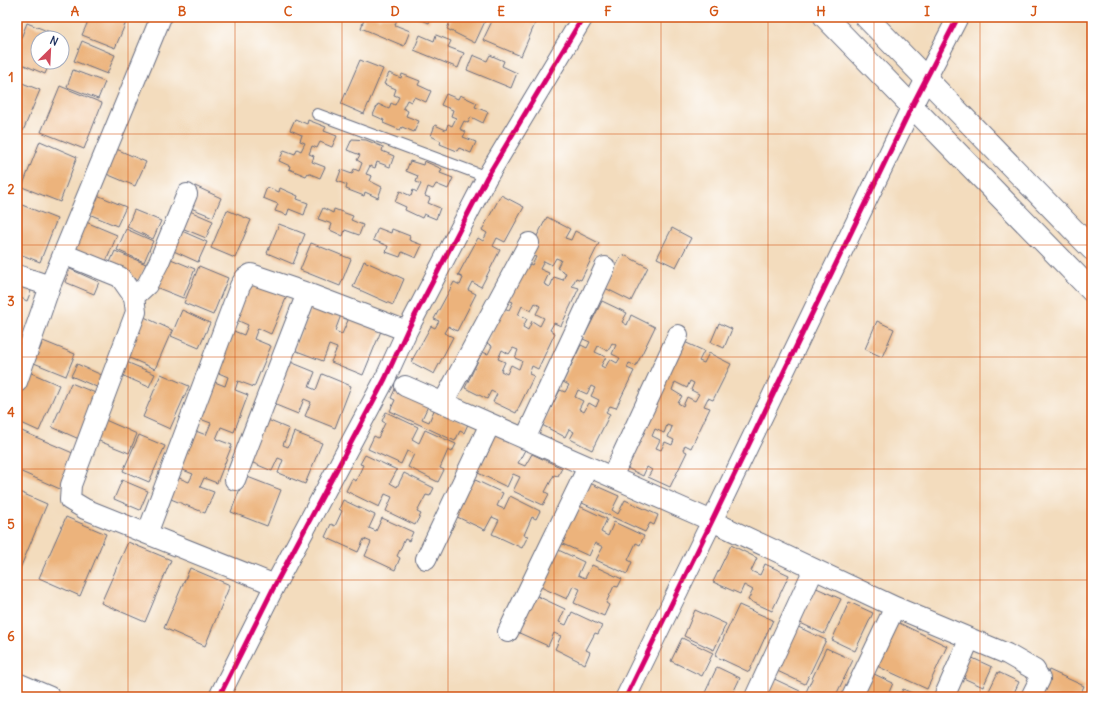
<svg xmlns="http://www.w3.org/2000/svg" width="1109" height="714" font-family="Delius,sans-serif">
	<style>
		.building { fill: #ecb37b; fill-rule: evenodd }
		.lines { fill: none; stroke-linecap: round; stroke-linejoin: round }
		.service-casing { stroke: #676c7f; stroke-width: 12 }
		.minor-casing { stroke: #676c7f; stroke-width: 22 }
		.tertiary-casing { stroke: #676c7f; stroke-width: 24 }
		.service { stroke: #fff; stroke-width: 10 }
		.minor { stroke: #fff; stroke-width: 20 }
		.tertiary { stroke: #fff; stroke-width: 22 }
		.cycleway-casing { stroke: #fff; stroke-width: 8 }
		.cycleway { stroke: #d6006c; stroke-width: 5 }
		.grid { fill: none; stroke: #d45514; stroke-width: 1; stroke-opacity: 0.55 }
		.neatline { fill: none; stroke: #d45514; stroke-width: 1.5 }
		.grid-label { font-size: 13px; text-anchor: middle; font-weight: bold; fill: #d45514 }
	</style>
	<rect width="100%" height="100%" fill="#fff"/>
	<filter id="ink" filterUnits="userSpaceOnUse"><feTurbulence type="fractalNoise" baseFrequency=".025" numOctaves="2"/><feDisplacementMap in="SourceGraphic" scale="8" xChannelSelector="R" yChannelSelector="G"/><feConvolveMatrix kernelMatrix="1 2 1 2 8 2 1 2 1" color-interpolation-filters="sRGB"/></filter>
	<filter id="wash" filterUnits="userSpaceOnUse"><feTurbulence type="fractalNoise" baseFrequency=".012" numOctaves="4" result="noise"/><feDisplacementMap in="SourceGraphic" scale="16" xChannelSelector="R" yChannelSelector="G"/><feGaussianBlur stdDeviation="0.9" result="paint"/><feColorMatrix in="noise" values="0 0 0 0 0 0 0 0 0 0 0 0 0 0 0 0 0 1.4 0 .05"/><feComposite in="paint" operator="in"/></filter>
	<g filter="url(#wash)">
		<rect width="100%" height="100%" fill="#f3dcbd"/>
		<g id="blocks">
			<path class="building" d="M90 17H119L127 20 115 48 82 35Z
				M365 17H374L380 19 381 17H392L397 19 395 25 410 31 404 46 361 28Z
				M415 17H431L429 23Z
				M452 17H487L475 43 447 29Z
				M494 17H532L537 19 521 56 483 40Z
				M27 23 60 36V38H38V62H50L45 74 17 62V48Z
				M420 35 434 41 436 35 451 41 448 47 464 53 458 68 414 50Z
				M82 41 115 55 107 74 74 61Z
				M473 55 487 61 490 55 504 61 502 66 517 73 511 88 467 70Z
				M360 60 383 69 364 114 341 104Z
				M73 70 105 82 98 99 67 87Z
				M389 73 401 78 402 74 420 81 418 85 431 91 426 102 414 97 411 102 407 100 403 108 408 111 406 116 419 121 414 132 402 127 400 130 383 123 384 120 373 115 378 104 389 109 391 103 395 105 399 97 394 95 396 89 384 84Z
				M17 81 40 90 23 131 17 129Z
				M60 86 102 103 84 149 41 132Z
				M446 94 458 99 460 95 477 103 475 107 488 112 483 123 471 117 468 123 464 121 460 129 466 132 463 137 476 142 471 153 459 148 457 151 440 144 441 141 431 136 435 125 446 130 448 124 452 126 456 118 451 116 453 110 441 105Z
				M295 119 307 124 308 120 326 127 324 131 337 136 332 147 320 142 317 148 312 146 309 154 314 156 312 162 325 167 320 178 308 173 306 176 289 169 290 166 279 161 284 150 295 154 297 149 301 151 305 143 300 141 302 135 290 130Z
				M352 139 366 140 383 147 382 151 394 156 390 167 377 162 375 168 370 166 366 174 372 176 370 181 382 187 378 198 365 192 364 196 346 189 347 185 337 181 341 170 352 174 354 169 359 171 362 163 357 160 360 155 347 150Z
				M40 141 77 157 60 202 22 187Z
				M114 148 146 162 135 186 104 173Z
				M410 161 423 165 424 161 442 169 440 173 453 178 448 189 436 184 433 189 428 187 425 196 430 198 428 203 440 208 436 219 424 214 422 218 405 210 406 207 395 202 400 191 411 196 413 190 417 192 421 184 416 182 418 176 406 171Z
				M195 186 221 198 213 217 186 206Z
				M267 187 279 192 280 188 298 196 297 199 308 203 304 215 289 209 287 215 275 211 278 204 263 198Z
				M97 195 126 207 117 226 89 214Z
				M501 195 524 207 505 242 497 238 493 246 500 250 481 287 472 282 468 290 476 294 457 331 448 326 444 333 453 337 434 374 411 362 431 326 435 328 439 321 434 319 454 282 460 285 463 278 458 275 478 238 483 241 487 233 482 230Z
				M17 203 57 219 40 262 17 253Z
				M323 208 333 213 334 209 353 216 351 220 363 225 359 235 345 230 343 236 330 230 332 224 318 219Z
				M185 209 213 221 206 238 177 226Z
				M134 210 161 221 153 239 127 227Z
				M227 210 251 220 235 258 211 248Z
				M547 217 570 229 565 238 571 240 575 231 599 243 581 280 576 278 572 286 579 288 561 326 554 323 550 330 555 333 538 369 532 366 529 374 534 376 516 413 493 402 497 394 491 391 487 399 465 388 482 352 488 354 492 346 487 343 504 308 509 310 513 302 508 300 526 262 532 265 536 257 528 253ZM556 258 561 260 557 268 566 273 563 280 554 277 550 287 544 284 549 273 540 269 544 261 552 265ZM535 303 540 306 536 314 544 318 540 326 532 321 528 330 523 327 527 319 518 315 522 306 531 311ZM513 348 518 350 515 358 522 361 519 369 511 365 507 374 501 371 505 362 498 359 502 350 509 354Z
				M86 222 117 235 105 264 74 251Z
				M279 224 305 234 293 264 267 253Z
				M175 228 207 242 198 262 167 248Z
				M378 228 391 233 392 229 410 236 409 240 422 245 416 258 402 252 400 257 386 252 388 246 373 240Z
				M672 228 691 238 676 267 657 258Z
				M126 229 153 241 144 262 117 250Z
				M311 243 351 259 340 286 300 270Z
				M115 251 146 264 139 280 108 267Z
				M622 254 648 267 631 301 605 288Z
				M166 257 195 269 183 298 153 286Z
				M364 261 404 279 393 305 353 287Z
				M199 266 228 278 213 315 184 303Z
				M70 269 99 282 94 294 65 282Z
				M17 279 33 286 27 301 17 296Z
				M248 280 287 296 271 334 258 328 254 339 271 346 254 387 238 381 235 390 248 395 234 432 221 427 216 439 232 445 217 483 204 478 200 487 214 492 205 513 166 497 174 476 189 482 193 474 178 468 193 430 206 435 211 423 197 418 212 381 225 386 228 377 214 371 231 330 244 335 248 325 232 318Z
				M602 301 627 313 622 322 627 325 631 315 655 327 636 366 629 363 627 368 634 371 616 408 610 406 606 412 610 414 592 450 570 439 574 432 569 429 565 437 542 425 560 390 565 392 569 385 563 382 581 345 587 348 590 342 583 339ZM612 343 616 345 612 354 620 358 617 363 610 359 605 368 601 366 606 357 595 352 598 346 608 351ZM591 386 595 388 591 396 599 400 596 407 589 403 584 412 579 409 583 401 575 397 578 390 587 394Z
				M313 304 341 315 335 331 342 334 349 318 381 331 363 375 331 362 337 348 329 345 323 361 294 350Z
				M182 310 210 323 199 348 171 336Z
				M142 316 172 330 155 369 125 356Z
				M877 321 894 329 882 357 865 349Z
				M719 323 732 329 724 348 711 342Z
				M680 340 704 351 699 361 704 363 709 353 731 364 713 400 708 398 704 406 710 408 691 448 685 445 683 450 687 452 670 487 648 477 652 470 647 467 643 476 619 464ZM690 381 694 383 691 390 699 394 695 401 687 397 683 406 678 403 682 396 672 390 675 382 687 388ZM667 425 672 427 668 437 674 440 672 445 665 442 661 450 656 448 660 440 652 436 655 429 664 433Z
				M43 341 75 354 66 376 34 363Z
				M124 361 155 374 149 387 119 374Z
				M288 361 315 372 309 387 316 390 322 374 351 386 335 428 305 416 311 402 304 399 298 414 271 403Z
				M77 364 104 376 99 388 71 376Z
				M29 372 59 385 39 431 17 421V401Z
				M161 374 189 386 170 429 143 417Z
				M71 383 98 394 79 439 52 427Z
				M395 389 429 404 422 419 429 422 435 408 468 424 464 433 460 431 455 441 390 411 395 400 391 398Z
				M386 412 418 427 412 439 419 443 425 430 456 444 452 452 448 450 440 468 444 470 438 482 408 467 414 454 407 451 401 464 368 449 374 436 378 438 385 423 382 421Z
				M263 418 289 429 283 445 288 447 294 432 322 443 305 484 278 473 283 460 278 458 272 471 246 460Z
				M103 419 137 434 129 453 94 439Z
				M17 429 75 454 60 489 17 470Z
				M493 434 525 450 518 463 525 466 532 454 562 468 558 476 554 475 545 492 549 494 543 505 513 491 520 477 513 474 507 487 474 471 480 459 484 461 491 446 488 444Z
				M139 435 165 446 149 482 123 471Z
				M365 455 397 470 390 483 397 487 404 473 434 488 430 496 426 495 417 512 421 514 415 525 386 511 392 497 385 494 379 507 346 491 352 479 356 481 363 465 360 464Z
				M245 476 281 490 267 526 231 512Z
				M471 478 503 493 497 506 504 509 510 496 540 511 536 519 532 517 524 535 528 536 522 548 492 534 499 520 492 517 485 530 453 515Z
				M122 480 148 491 140 510 114 499Z
				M585 481 619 496 612 510 618 514 625 500 658 515 654 525 650 523 645 532 580 502Z
				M17 491 47 504 19 571 17 570Z
				M343 500 375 515 369 528 376 531 382 518 413 532 409 541 405 539 397 556 400 558 395 570 365 556 371 542 364 539 358 552 325 537 331 524 335 526 342 511 339 509Z
				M575 504 607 519 601 532 608 536 614 522 644 536 640 545 636 543 628 560 632 562 627 574 596 560 603 547 595 543 589 556 556 541Z
				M66 517 106 534 80 596 39 578Z
				M128 542 171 560 145 622 101 603Z
				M731 545 757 558 751 571 760 575 765 564 789 575 772 611 748 600 753 590 744 585 740 594 713 582Z
				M552 547 584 562 578 575 585 578 592 565 622 579 618 587 614 586 606 603 609 605 604 616 574 603 580 589 573 586 567 599 534 584Z
				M190 568 230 585 205 646 164 628Z
				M812 586 841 599 824 634 796 621Z
				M533 594 565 609 559 622 566 625 572 612 602 626 598 634 595 633 586 650 590 652 585 664 555 649 561 636 554 633 548 646 515 631Z
				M849 602 873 613 855 651 832 640Z
				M739 605 773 620 749 672 715 656Z
				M695 610 726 624 714 650 684 636Z
				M897 622 947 646 927 689 877 666Z
				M794 625 826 640 805 684 773 669Z
				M682 638 713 653 702 676 671 661Z
				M826 648 853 660 835 697H816L806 692Z
				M968 656 992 667 983 687 959 676Z
				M717 667 740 678 731 697H703Z
				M1049 670 1084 686 1079 697H1037Z
				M998 672 1019 682 1012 697H986Z
				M872 673 893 683 887 697H861Z
				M768 676 802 692 800 697H759Z
				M903 689 921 697H899Z"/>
		</g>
	</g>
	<g filter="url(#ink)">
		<use href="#blocks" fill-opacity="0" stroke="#676c7f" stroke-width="1"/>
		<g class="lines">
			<defs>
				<path id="service" d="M317 114 487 177"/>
				<path id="minor" d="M63 254 120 277 134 297 136 312 71 485 70 500 85 509 275 585
					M17 275 50 286
					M134 297 147 285 159 262 187 194
					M17 382 50 286 161 17
					M405 386 712 521 895 607 1007 654 1035 670 1040 679 1031 697
					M443 403 529 243
					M525 439 605 267
					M612 477 678 335
					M235 480 307 293
					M147 534 240 286 245 278 251 274 307 293 407 331
					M426 559 490 424
					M508 632 588 467
					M17 683 50 697
					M219 697 275 585 385 379 407 331 487 177 583 17
					M626 697 712 521 912 106 958 17
					M755 697 814 569
					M852 697 895 607
					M944 697 970 638"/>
				<path id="tertiary" d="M825 17 1092 291
					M866 17 1092 249"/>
			</defs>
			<use href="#service" class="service-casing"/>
			<use href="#minor" class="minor-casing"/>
			<use href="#tertiary" class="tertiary-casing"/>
			<use href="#service" class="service"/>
			<use href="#minor" class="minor"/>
			<use href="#tertiary" class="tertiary"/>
			<defs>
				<path id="cycleway" d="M219 697 275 585 385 379 407 331 487 177 583 17
					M626 697 712 521 912 106 958 17"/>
			</defs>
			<use href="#cycleway" class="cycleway-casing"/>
			<use href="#cycleway" class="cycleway"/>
		</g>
	</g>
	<path class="grid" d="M128 17V697M235 17V697M342 17V697M448 17V697M554 17V697M661 17V697M768 17V697M874 17V697M980 17V697M17 134H1092M17 245H1092M17 357H1092M17 469H1092M17 580H1092"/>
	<rect width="1109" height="714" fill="none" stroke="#fff" stroke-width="44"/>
	<g transform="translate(50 50) rotate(24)"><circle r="19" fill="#ffffff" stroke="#a4acbf"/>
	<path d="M0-3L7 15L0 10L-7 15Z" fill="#d1495b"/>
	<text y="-6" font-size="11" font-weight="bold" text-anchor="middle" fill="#1b2f5e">N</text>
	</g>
	<rect x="22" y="22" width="1065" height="670" class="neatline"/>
	<g class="grid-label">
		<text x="75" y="16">A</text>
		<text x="182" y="16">B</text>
		<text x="288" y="16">C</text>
		<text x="395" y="16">D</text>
		<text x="501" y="16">E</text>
		<text x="608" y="16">F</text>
		<text x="714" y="16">G</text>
		<text x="821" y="16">H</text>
		<text x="927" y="16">I</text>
		<text x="1034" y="16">J</text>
		<text x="11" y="82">1</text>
		<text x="11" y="194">2</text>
		<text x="11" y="306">3</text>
		<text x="11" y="417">4</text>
		<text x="11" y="529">5</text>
		<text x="11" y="641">6</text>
	</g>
</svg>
